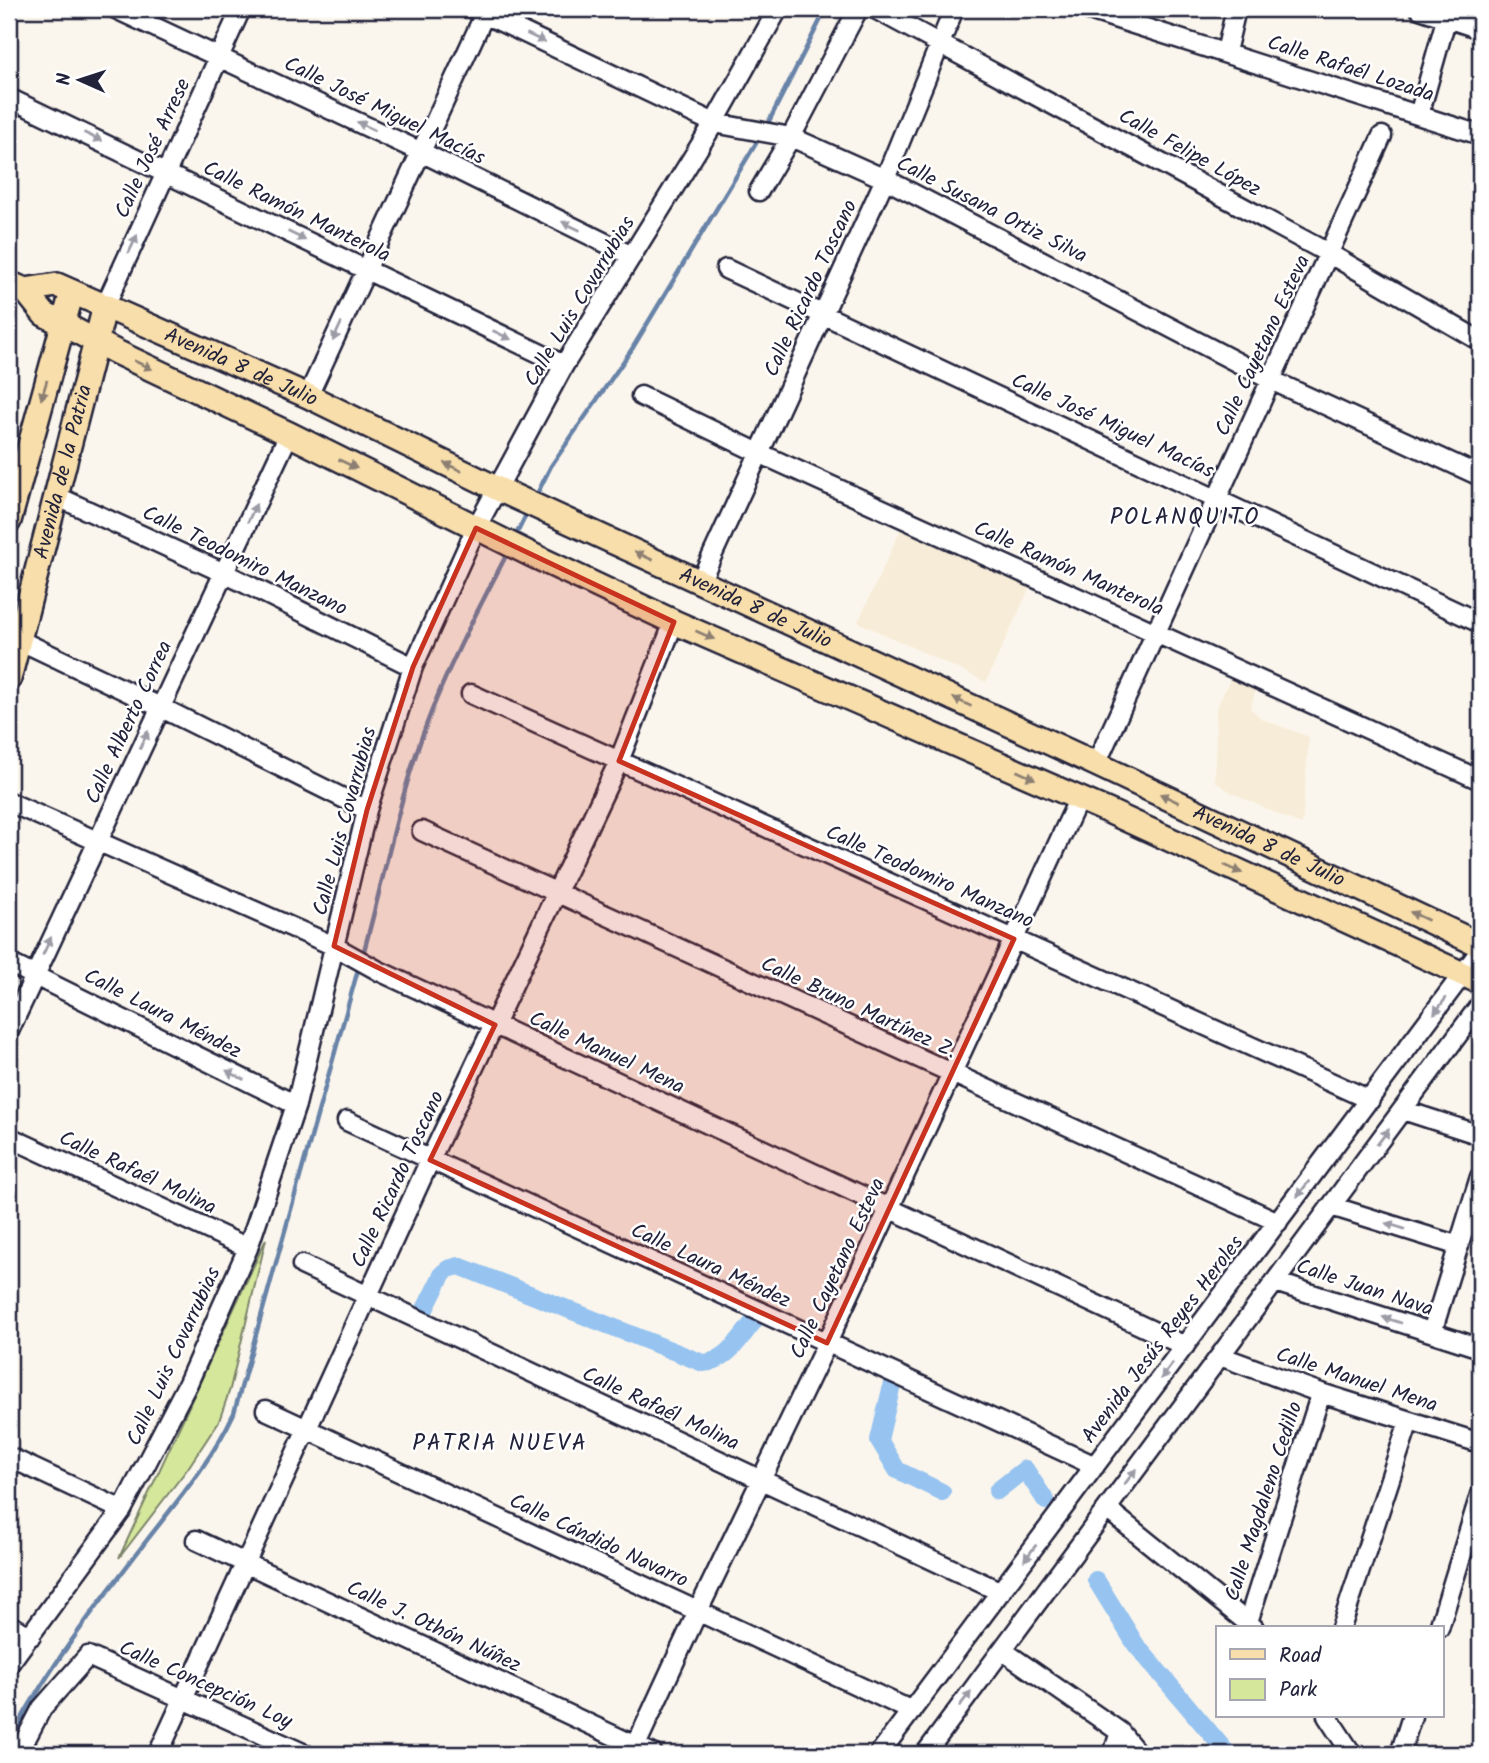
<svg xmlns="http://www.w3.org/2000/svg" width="1489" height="1763" font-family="Kalam,sans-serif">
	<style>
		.built { fill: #f7ecd7 }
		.green { fill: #d5e79b; stroke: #7c846b; stroke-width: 2 }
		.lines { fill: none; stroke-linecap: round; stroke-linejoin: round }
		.stream { stroke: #6883a8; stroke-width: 4.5 }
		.canal { stroke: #96c3f0; stroke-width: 18 }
		.minor-casing { stroke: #22223b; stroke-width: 23 }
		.major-casing { stroke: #22223b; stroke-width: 28 }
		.minor { stroke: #fff; stroke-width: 18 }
		.major { stroke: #f8deab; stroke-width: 23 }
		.oneway { fill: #9c9ca7 }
		.oneway2 { fill: #8d8073 }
		.marked { fill: #c8321e; fill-opacity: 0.2; stroke: #c8321e; stroke-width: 5; stroke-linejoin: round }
		.labels { text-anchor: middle; stroke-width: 5; stroke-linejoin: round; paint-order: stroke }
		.street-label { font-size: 21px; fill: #22223b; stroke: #fff }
		.neighbourhood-label { font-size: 23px; letter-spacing: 2px; fill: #22223b; stroke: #fff }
	</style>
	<rect width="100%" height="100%" fill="#fbf6ed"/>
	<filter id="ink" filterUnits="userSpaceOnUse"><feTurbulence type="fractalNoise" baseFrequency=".0143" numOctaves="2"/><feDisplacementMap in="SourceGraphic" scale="14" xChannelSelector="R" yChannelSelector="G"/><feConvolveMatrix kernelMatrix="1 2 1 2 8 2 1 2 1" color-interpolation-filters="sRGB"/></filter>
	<g filter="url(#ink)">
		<path class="built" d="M902 527 1030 587 986 682 858 622Z
			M1232 676 1257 687 1250 708 1262 719 1309 737 1302 825 1232 793 1215 781 1216 709Z"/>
		<path class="green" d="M266 1239 230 1389 219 1421 188 1468 119 1558Z"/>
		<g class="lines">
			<path class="stream" d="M766 127 826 9
				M535 498 551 466 632 349 761 135
				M514 539 529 509
				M362 958C384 880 398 799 427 723 449 663 480 606 509 550
				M9 1742C47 1669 97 1605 147 1540 179 1499 212 1460 234 1413L359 966"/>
			<path class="canal" d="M425 1309 443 1273 448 1269 459 1266 703 1363C727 1362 740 1338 754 1321
				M892 1385 879 1440 897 1470 942 1492
				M997 1491 1025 1469 1046 1501
				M1096 1580 1136 1645 1228 1754"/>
			<defs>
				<path id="minor" d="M116 9 421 152 632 256
					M474 9 714 123 791 137 885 179 1271 380 1480 476
					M875 9 1328 253 1480 341
					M1086 9 1480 135
					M1420 9 1480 29
					M1226 52 1236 9
					M9 98 564 365
					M1419 115 1449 9
					M759 191 791 137 855 15
					M726 269 1480 623
					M105 306 241 9
					M308 396 487 9
					M641 396 759 453 1480 780
					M56 496 224 573 413 667
					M700 582 885 179 954 9
					M19 640 160 707 367 810
					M471 694 1370 1100
					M1096 764 1382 136
					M9 802 334 946 379 971 1185 1346
					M422 831 1278 1222
					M9 963 296 1105
					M9 1031 289 434
					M1403 1110 1480 1135
					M347 1121 1095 1466
					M9 1137 248 1248
					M1331 1206 1459 1246
					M302 1265 1001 1592
					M1275 1282 1480 1348
					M1432 1332 1480 1177
					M1220 1356 1321 1393 1480 1443
					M266 1410 912 1711
					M9 1457 122 1510
					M1107 1509 1254 1628
					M196 1540 653 1754
					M1248 1622 1321 1393
					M9 1625 31 1636
					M1341 1628 1409 1421
					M1439 1628 1480 1495
					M1002 1650 1120 1732 1138 1754
					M9 1664 122 1510 188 1383 248 1248 296 1105 367 810 413 667 476 528 564 365 714 123 778 9
					M1327 1716 1352 1754
					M18 1754 42 1708 88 1656 305 1754
					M158 1754 430 1160 619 761 674 622
					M632 1754 698 1611 827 1343 1079 798
					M879 1754 1480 951
					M925 1754 1480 1005
					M1113 1754 1120 1732
					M1400 1754 1412 1716"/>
				<g id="major">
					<path d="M9 283 25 290 44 314 116 352 289 434 532 555 674 622 1108 811 1480 982"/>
					<path id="s1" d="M25 290 57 285 308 396 496 488 1096 764 1480 945"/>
					<path d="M9 521 72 292"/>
					<path id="s2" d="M9 679 105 306"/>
				</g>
			</defs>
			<use href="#minor" class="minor-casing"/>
			<use href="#major" class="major-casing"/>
			<use href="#minor" class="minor"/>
			<use href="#major" class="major"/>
		</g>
		<defs><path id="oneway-solid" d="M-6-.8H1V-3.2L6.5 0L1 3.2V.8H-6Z" transform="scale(1.75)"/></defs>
		<g class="oneway">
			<use href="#oneway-solid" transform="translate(536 38) rotate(25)"/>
			<use href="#oneway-solid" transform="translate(366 126) rotate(-155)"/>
			<use href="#oneway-solid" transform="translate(93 137) rotate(25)"/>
			<use href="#oneway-solid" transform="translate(571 226) rotate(-154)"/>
			<use href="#oneway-solid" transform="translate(297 236) rotate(26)"/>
			<use href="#oneway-solid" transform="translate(133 244) rotate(-65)"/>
			<use href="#oneway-solid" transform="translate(337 332) rotate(115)"/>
			<use href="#oneway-solid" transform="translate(502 335) rotate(26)"/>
			<use href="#oneway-solid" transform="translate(252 513) rotate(-65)"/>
			<use href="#oneway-solid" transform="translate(144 740) rotate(-65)"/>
			<use href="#oneway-solid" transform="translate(47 946) rotate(-65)"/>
			<use href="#oneway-solid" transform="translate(1440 1006) rotate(127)"/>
			<use href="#oneway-solid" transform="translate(235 1075) rotate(-153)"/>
			<use href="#oneway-solid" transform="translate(1383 1137) rotate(-53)"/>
			<use href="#oneway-solid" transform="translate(1303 1189) rotate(127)"/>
			<use href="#oneway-solid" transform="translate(1395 1226) rotate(-163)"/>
			<use href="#oneway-solid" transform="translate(1392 1320) rotate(-162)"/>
			<use href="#oneway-solid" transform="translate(1167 1371) rotate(127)"/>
			<use href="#oneway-solid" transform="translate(1130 1477) rotate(-53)"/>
			<use href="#oneway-solid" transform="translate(1030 1553) rotate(127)"/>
			<use href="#oneway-solid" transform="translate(965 1699) rotate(-53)"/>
		</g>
		<g class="oneway2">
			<use href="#oneway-solid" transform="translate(143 365) rotate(25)"/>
			<use href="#oneway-solid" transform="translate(44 390) rotate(107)"/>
			<use href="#oneway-solid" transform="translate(348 464) rotate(26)"/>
			<use href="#oneway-solid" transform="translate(453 467) rotate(-154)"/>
			<use href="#oneway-solid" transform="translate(644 556) rotate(-155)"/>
			<use href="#oneway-solid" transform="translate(705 635) rotate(24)"/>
			<use href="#oneway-solid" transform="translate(962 702) rotate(-155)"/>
			<use href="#oneway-solid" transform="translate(1026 775) rotate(24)"/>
			<use href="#oneway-solid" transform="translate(1169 798) rotate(-155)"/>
			<use href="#oneway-solid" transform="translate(1233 869) rotate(25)"/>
			<use href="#oneway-solid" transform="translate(1419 916) rotate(-155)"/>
		</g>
	</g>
	<path class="marked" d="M476 528 674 622 619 761 1014 939 827 1343 430 1160 495 1025 334 946 367 810 413 667Z"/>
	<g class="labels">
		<g class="street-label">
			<text transform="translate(1351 68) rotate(18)" y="7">Calle Rafaél Lozada</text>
			<text transform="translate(385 110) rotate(26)" y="7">Calle José Miguel Macías</text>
			<text transform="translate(152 148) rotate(-65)" y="7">Calle José Arrese</text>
			<text transform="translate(1190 152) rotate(29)" y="7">Calle Felipe López</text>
			<text transform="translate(992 209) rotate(27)" y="7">Calle Susana Ortiz Silva</text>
			<text transform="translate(297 211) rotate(26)" y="7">Calle Ramón Manterola</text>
			<text transform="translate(810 288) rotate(-65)" y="7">Calle Ricardo Toscano</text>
			<text transform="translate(579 301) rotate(-59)" y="7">Calle Luis Covarrubias</text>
			<text transform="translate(1262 345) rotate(-65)" y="7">Calle Cayetano Esteva</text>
			<text dy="7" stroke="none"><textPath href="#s1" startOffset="234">Avenida 8 de Julio</textPath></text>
			<text transform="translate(1113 425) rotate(25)" y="7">Calle José Miguel Macías</text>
			<text dy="7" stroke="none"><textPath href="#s2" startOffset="214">Avenida de la Patria</textPath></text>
			<text transform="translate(245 560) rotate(26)" y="7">Calle Teodomiro Manzano</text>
			<text transform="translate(1069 568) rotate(24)" y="7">Calle Ramón Manterola</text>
			<text dy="7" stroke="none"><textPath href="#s1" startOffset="802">Avenida 8 de Julio</textPath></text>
			<text transform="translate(128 722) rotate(-65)" y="7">Calle Alberto Correa</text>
			<text transform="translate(344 821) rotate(-75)" y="7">Calle Luis Covarrubias</text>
			<text dy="7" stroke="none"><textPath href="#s1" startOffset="1368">Avenida 8 de Julio</textPath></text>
			<text transform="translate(930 876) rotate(24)" y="7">Calle Teodomiro Manzano</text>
			<text transform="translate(859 1007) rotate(25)" y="7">Calle Bruno Martínez Z.</text>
			<text transform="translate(163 1013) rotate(27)" y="7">Calle Laura Méndez</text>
			<text transform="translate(607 1052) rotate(25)" y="7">Calle Manuel Mena</text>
			<text transform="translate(138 1172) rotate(25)" y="7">Calle Rafaél Molina</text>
			<text transform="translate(397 1179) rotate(-65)" y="7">Calle Ricardo Toscano</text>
			<text transform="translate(711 1265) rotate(25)" y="7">Calle Laura Méndez</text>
			<text transform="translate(837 1268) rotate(-65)" y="7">Calle Cayetano Esteva</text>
			<text transform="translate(1365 1287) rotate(18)" y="7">Calle Juan Nava</text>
			<text transform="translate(1162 1339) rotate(-53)" y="7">Avenida Jesús Reyes Heroles</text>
			<text transform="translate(173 1356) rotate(-65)" y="7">Calle Luis Covarrubias</text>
			<text transform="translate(1357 1379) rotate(18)" y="7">Calle Manuel Mena</text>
			<text transform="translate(661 1408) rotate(25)" y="7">Calle Rafaél Molina</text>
			<text transform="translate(1263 1501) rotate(-72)" y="7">Calle Magdaleno Cedillo</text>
			<text transform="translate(599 1540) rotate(25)" y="7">Calle Cándido Navarro</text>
			<text transform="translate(434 1626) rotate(25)" y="7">Calle J. Othón Núñez</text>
			<text transform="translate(206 1684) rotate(24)" y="7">Calle Concepción Loy</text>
		</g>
		<g class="neighbourhood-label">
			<text x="1185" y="524">POLANQUITO</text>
			<text x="500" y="1450">PATRIA NUEVA</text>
		</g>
	</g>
	<rect width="1489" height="1763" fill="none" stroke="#fff" stroke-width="35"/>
	<rect x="18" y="18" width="1454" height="1728" fill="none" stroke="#22223b" stroke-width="2.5" filter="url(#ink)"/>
	<rect x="1216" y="1626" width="228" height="91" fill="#ffffff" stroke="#a7a7b1" stroke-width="2"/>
	<rect x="1230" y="1649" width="35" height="10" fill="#f8deab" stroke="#a7a7b1" stroke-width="2"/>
	<text x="1279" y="1662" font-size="21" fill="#22223b">Road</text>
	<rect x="1230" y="1679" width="35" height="21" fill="#d5e79b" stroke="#a7a7b1" stroke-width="2"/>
	<text x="1279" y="1696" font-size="21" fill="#22223b">Park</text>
	<g transform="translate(80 80) rotate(273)" stroke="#ffffff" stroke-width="5" paint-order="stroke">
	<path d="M0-5L12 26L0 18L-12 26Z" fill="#22223b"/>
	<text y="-10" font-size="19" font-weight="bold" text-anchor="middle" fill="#22223b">N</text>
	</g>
</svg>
